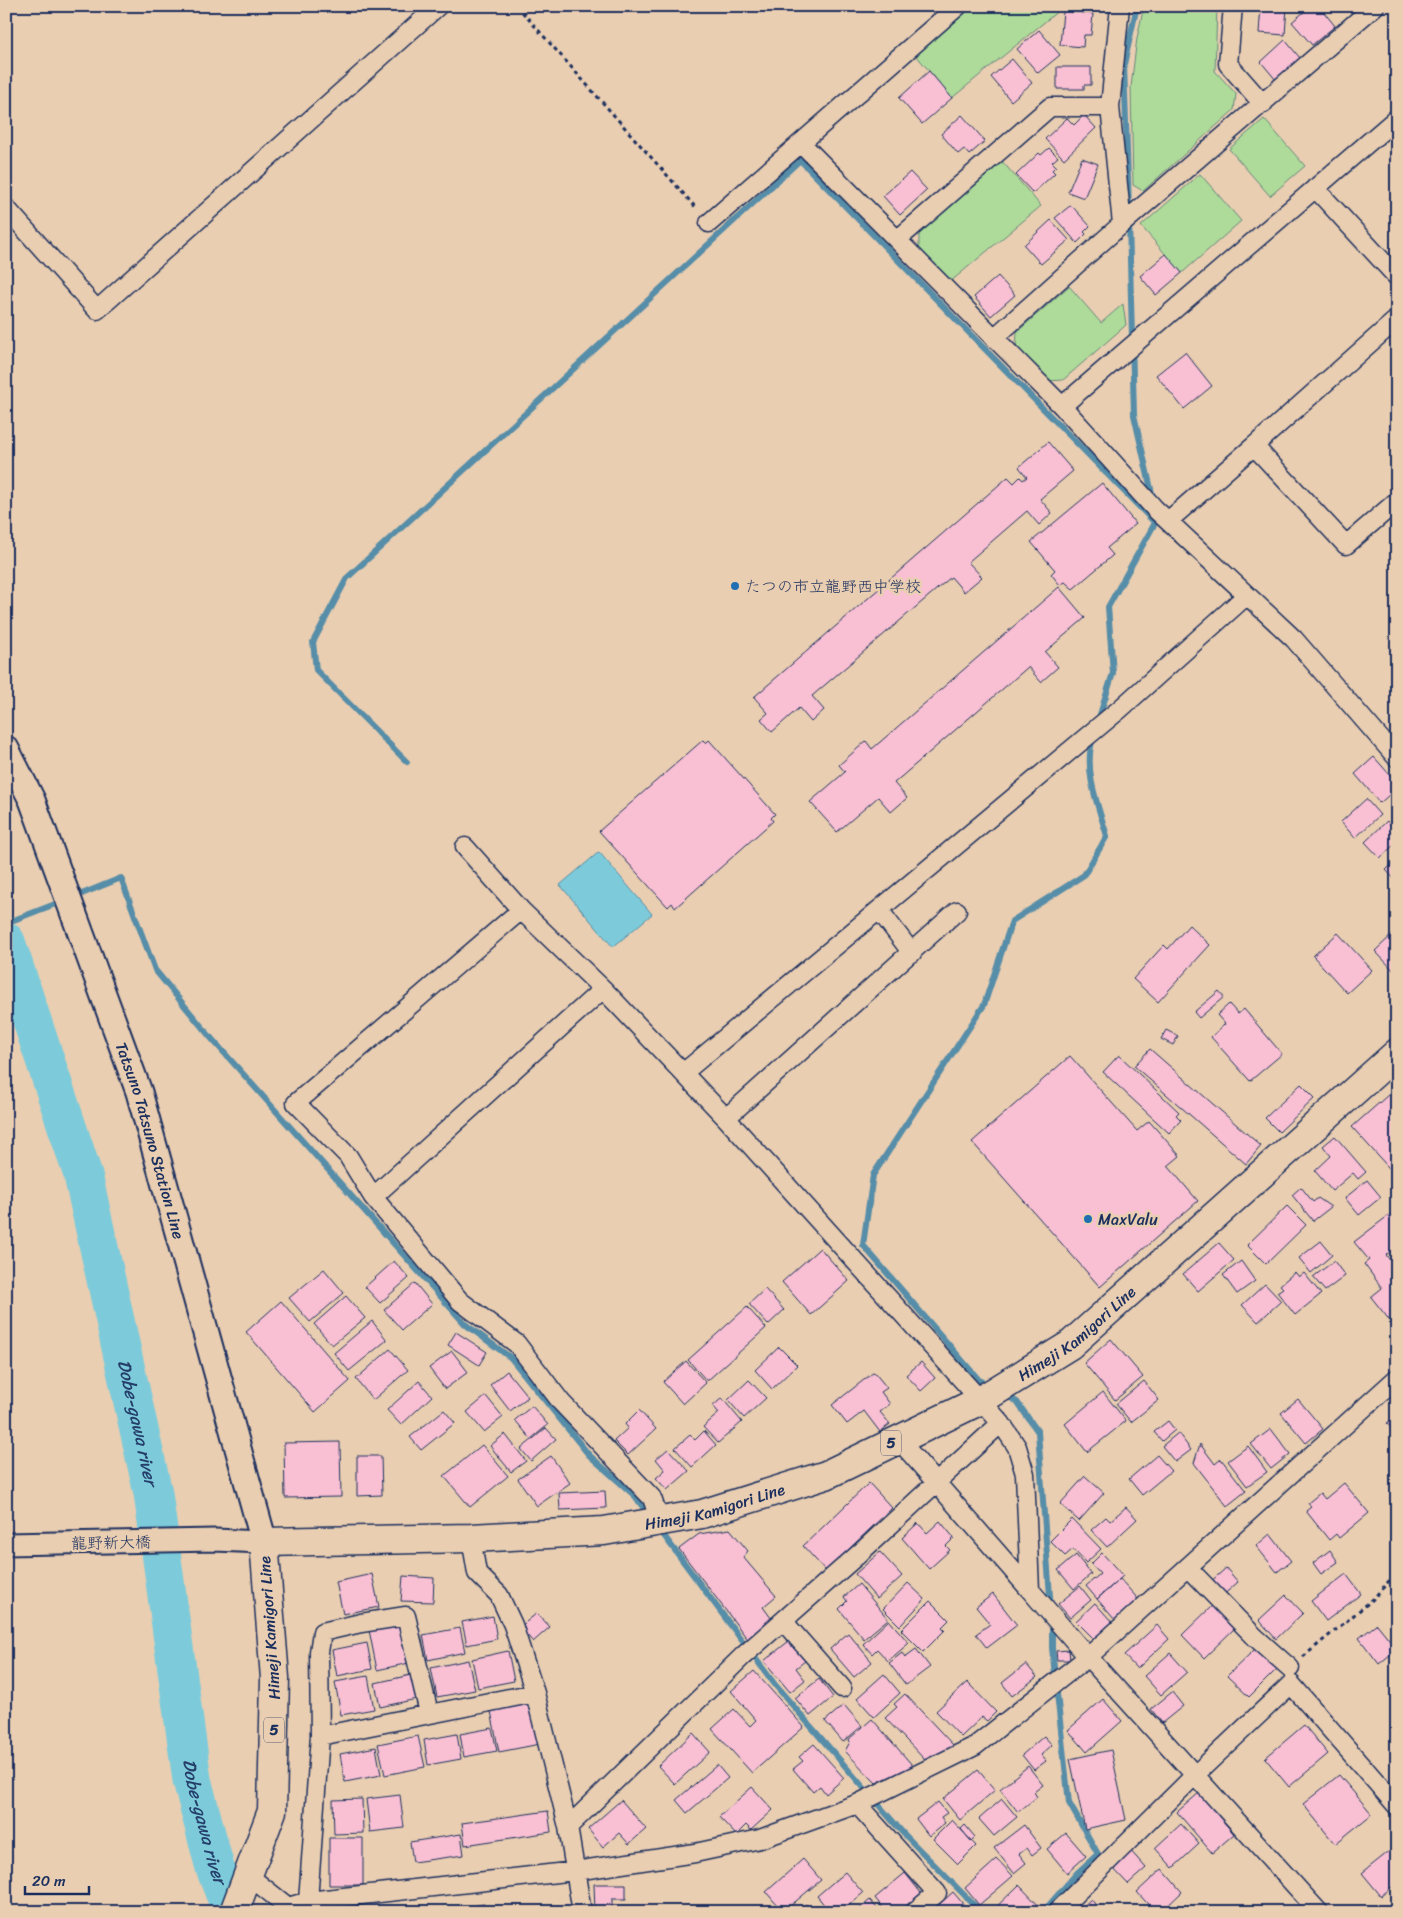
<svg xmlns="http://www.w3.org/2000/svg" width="1403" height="1918" font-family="Sriracha,'Klee One',sans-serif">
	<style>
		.green { fill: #aedb99; stroke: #64857c }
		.water { fill: #7dcbda; stroke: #568da8 }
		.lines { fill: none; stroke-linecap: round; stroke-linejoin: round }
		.stream { stroke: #568da8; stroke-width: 6 }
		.river { stroke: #7dcbda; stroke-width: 39 }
		.building { fill: #f9bfd3; stroke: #1b2f5e }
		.minor-casing { stroke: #1b2f5e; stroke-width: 21 }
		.tertiary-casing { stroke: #1b2f5e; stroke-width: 25 }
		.secondary-casing { stroke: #1b2f5e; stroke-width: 29 }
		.primary-casing { stroke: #1b2f5e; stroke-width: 31 }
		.path { stroke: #1b2f5e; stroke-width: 3; stroke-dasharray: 4 4; stroke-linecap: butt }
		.minor { stroke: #eaceb1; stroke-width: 18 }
		.tertiary { stroke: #eaceb1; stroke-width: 21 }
		.secondary { stroke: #eaceb1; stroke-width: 25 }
		.primary { stroke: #eaceb1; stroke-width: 28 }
		.poi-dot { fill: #1f6fb2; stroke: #eaceb1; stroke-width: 2 }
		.labels { text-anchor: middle; stroke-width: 5; stroke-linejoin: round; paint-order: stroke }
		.shield { fill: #eaceb1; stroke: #595f77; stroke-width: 1 }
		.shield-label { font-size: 15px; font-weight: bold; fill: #1b2f5e }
		.poi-label { font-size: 16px; fill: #1b2f5e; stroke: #eaceb1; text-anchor: start }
		.street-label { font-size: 16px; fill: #1b2f5e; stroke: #eaceb1 }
		.water-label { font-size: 18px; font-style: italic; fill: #253f6a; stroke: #eaceb1 }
	</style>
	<rect width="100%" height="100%" fill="#eaceb1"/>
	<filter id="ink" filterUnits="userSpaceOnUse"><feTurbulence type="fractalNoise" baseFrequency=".02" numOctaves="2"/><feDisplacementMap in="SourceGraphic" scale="10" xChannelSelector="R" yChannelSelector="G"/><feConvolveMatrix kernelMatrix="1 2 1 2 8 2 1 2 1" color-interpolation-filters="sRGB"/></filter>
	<g filter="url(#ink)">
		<path class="green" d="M974 6H1064L952 98 915 54Z
			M1144 6H1217L1215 71 1236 94 1234 110 1143 191 1133 185 1131 87 1137 38Z
			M1264 119 1305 166 1270 196 1229 149Z
			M1000 159 1041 206 950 282 919 248V230Z
			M1200 174 1241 221 1182 273 1141 226Z
			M1069 286 1101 323 1123 304 1126 325 1063 380 1047 381 1016 350 1017 332Z"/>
		<path class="water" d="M599 852 652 914 613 947 560 885Z"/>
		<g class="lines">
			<path class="stream" d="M1129 208 1124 64 1137 6
				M1129 221 1134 415 1153 498
				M1098 721 1113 673 1108 607 1155 523V513
				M407 762 316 670 313 642 347 578 800 160 1155 523
				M72 898 121 878 155 970 212 1039 465 1324 511 1358 589 1455 635 1496 650 1517
				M6 923 63 901
				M991 1387 979 1380 863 1245 873 1175 984 1005 1012 921 1084 875 1107 836C1098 805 1083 770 1093 738
				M1004 1394 1017 1402 1038 1432 1051 1610
				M659 1529 776 1686 902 1832 981 1912
				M1043 1912 1077 1873 1098 1854 1069 1803 1052 1648V1622"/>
			<path class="river" id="s1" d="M6 942 83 1175 153 1493 192 1780 215 1868 232 1912"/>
		</g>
		<path class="building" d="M1261 6H1287L1285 35 1259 33Z
			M1311 6H1319L1335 26 1312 45 1292 22Z
			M1063 11 1093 14 1091 35H1084L1083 47 1060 45Z
			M1039 30 1060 55 1038 73 1017 49Z
			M1285 40 1300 58 1276 80 1261 62Z
			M1012 59 1032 83 1011 101 991 77Z
			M1057 67H1091V85H1084V89H1057Z
			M929 71 952 98 922 124 899 98Z
			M962 115 985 141 969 155 964 149 958 154 941 134Z
			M1084 115 1096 128 1064 159 1045 139 1067 118 1074 125Z
			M1049 148 1058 157 1052 162 1056 166 1052 170 1055 173 1033 193 1016 175 1039 153 1041 155Z
			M1082 158 1098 164 1084 198 1068 192Z
			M910 172 927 190 900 215 883 196Z
			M1071 205 1090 226 1084 232 1086 234 1077 243 1055 218Z
			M1051 220 1069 240 1041 264 1024 245Z
			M1166 254 1182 273 1156 295 1140 276Z
			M998 276 1015 295 991 316 974 297Z
			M1185 352 1212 386 1184 409 1156 375Z
			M1048 442 1073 471 1040 499 1052 513 1039 525 1027 511 968 562 982 577 964 592 951 577 812 696 824 710 811 722 799 708 772 732 761 719 768 713 754 697 1008 477 1014 483 1020 477 1023 480 1027 477 1019 467Z
			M1102 483 1136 524 1107 548 1113 555 1073 589 1065 582 1060 585 1051 574 1055 570 1031 542Z
			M1059 587 1085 618 1045 652 1058 667 1041 682 1028 667 894 783 907 798 891 812 878 797 837 832 810 802 845 772 839 765 866 741 872 749Z
			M703 740 706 743 709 740 775 814 771 818 773 821 675 908 672 903 668 907 599 831Z
			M1374 757 1397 783V788L1380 803 1355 774Z
			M1366 799 1380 815 1355 838 1341 822Z
			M1387 821 1397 832V842L1380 858 1365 842Z
			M1397 860V882L1386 870Z
			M1189 925 1210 945 1158 1002 1133 979 1164 945 1168 949Z
			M1338 933 1372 970 1347 993 1313 956Z
			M1394 933 1397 936V974L1375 951Z
			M1219 991 1224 997 1199 1018 1194 1012Z
			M1229 1004 1238 1014 1244 1009 1282 1054 1250 1081 1211 1037 1225 1024 1217 1015Z
			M1166 1030 1178 1036 1173 1045 1161 1039Z
			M1150 1049 1261 1146 1246 1164 1134 1066Z
			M1119 1055 1179 1112 1176 1115 1181 1120 1169 1133 1103 1072Z
			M1070 1056 1137 1131 1149 1121 1180 1156 1168 1166 1198 1201 1100 1287 972 1142Z
			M1301 1084 1315 1098 1279 1132 1265 1118Z
			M1397 1087V1177L1352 1127Z
			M1335 1136 1366 1172 1358 1179 1353 1173 1332 1191 1315 1171 1331 1156 1323 1146Z
			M1367 1180 1381 1197 1359 1215 1345 1198Z
			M1301 1187 1313 1202 1318 1198 1331 1207 1313 1221 1292 1195Z
			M1287 1206 1306 1225 1266 1264 1247 1245Z
			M1397 1209V1246L1386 1255 1397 1269V1318L1391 1322 1371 1297 1382 1288 1364 1264 1369 1260 1354 1242Z
			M1321 1241 1332 1255 1311 1273 1299 1258Z
			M1219 1243 1234 1260 1198 1291 1183 1274Z
			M820 1248 849 1281 811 1315 782 1282Z
			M394 1261 409 1278 380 1303 365 1287Z
			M1241 1261 1255 1281 1237 1294 1223 1275Z
			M1334 1261 1345 1276 1325 1291 1313 1277Z
			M324 1269 344 1293 310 1322 289 1298Z
			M1295 1272 1299 1277 1304 1273 1321 1294 1295 1315 1277 1292 1283 1288 1280 1285Z
			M415 1283 432 1304 402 1330 384 1310Z
			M1265 1284 1281 1301 1258 1322 1242 1305Z
			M765 1289 784 1310 768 1325 749 1304Z
			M346 1296 365 1318 332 1345 314 1324Z
			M281 1301 350 1381 315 1412 246 1332Z
			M747 1307 766 1328 707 1381 688 1360Z
			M372 1321 387 1340 349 1371 334 1353Z
			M456 1332 487 1352 479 1365 448 1345Z
			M1111 1339 1143 1377 1115 1400 1084 1363Z
			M779 1347 797 1365 772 1389 755 1370Z
			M390 1349 408 1370 373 1400 356 1379Z
			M452 1351 468 1372 445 1389 429 1368Z
			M686 1361 706 1383 683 1404 663 1382Z
			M921 1362 935 1378 921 1391 906 1375Z
			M507 1371 528 1397 510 1411 490 1385Z
			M874 1372 887 1388 881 1392 890 1404 880 1412 890 1424 880 1432 864 1411 847 1424 832 1405Z
			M749 1380 766 1398 744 1418 728 1400Z
			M419 1381 432 1396 401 1425 387 1410Z
			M1144 1381 1159 1400 1131 1422 1116 1404Z
			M1103 1392 1126 1421 1087 1452 1065 1424Z
			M486 1396 503 1417 484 1432 467 1412Z
			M722 1398 742 1422 718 1443 703 1427 719 1413 713 1406Z
			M1298 1399 1323 1429 1306 1443 1281 1413Z
			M532 1406 548 1425 531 1439 515 1420Z
			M444 1410 455 1423 421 1450 410 1437Z
			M639 1410 656 1429 628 1455 614 1441 628 1428 625 1424Z
			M1397 1415V1435L1387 1423Z
			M1168 1421 1175 1430 1162 1441 1154 1432Z
			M546 1428 556 1439 531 1461 521 1449Z
			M1271 1429 1290 1454 1271 1469 1251 1444Z
			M704 1431 716 1445 692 1467 675 1448 690 1435 695 1440Z
			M1178 1433 1191 1450 1175 1462 1162 1446Z
			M505 1434 526 1461 511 1472 490 1446Z
			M340 1442 341 1497 285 1498 284 1443Z
			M1200 1444 1215 1464 1221 1459 1246 1491 1227 1506 1194 1463Z
			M482 1445 508 1476 470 1507 444 1476Z
			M1248 1446 1267 1472 1247 1486 1228 1461Z
			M668 1449 689 1471 667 1490 656 1478 665 1470 656 1459Z
			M1157 1455 1171 1471 1142 1495 1129 1479Z
			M357 1456H381L382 1495 357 1496Z
			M551 1456 570 1483 537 1506 518 1479Z
			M1085 1476 1104 1493 1079 1521 1060 1504Z
			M869 1483 892 1508 826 1571 803 1546Z
			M1344 1483 1369 1513 1339 1538 1336 1534 1329 1540 1306 1511 1311 1507 1308 1503 1320 1493 1325 1499Z
			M605 1491 606 1508 560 1510 559 1493Z
			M1126 1507 1137 1519 1107 1547 1091 1530 1106 1517 1110 1521Z
			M1072 1519 1101 1549 1086 1563 1073 1549 1065 1556 1050 1541Z
			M940 1521 954 1538 946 1546 950 1550 929 1569 902 1538 918 1523 927 1533Z
			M730 1529 748 1551 743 1557 776 1596 763 1607 774 1622 749 1641 679 1549 699 1534Z
			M1270 1534 1291 1561 1277 1572 1256 1546Z
			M1330 1550 1338 1562 1321 1574 1313 1563Z
			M880 1552 902 1576 877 1599 855 1574Z
			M1102 1553 1123 1576 1097 1599 1086 1586 1100 1574 1091 1564Z
			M1076 1555 1091 1574 1074 1589 1058 1570Z
			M1226 1568 1238 1582 1220 1598 1208 1584Z
			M372 1574 379 1607 343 1614 336 1582Z
			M1346 1574 1361 1594 1326 1621 1311 1601Z
			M403 1576 434 1578 433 1602 401 1601Z
			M1120 1579 1138 1599 1115 1620 1097 1599Z
			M908 1583 925 1599 900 1626 883 1609Z
			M859 1584 888 1619 864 1639 839 1609 847 1601 844 1597Z
			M1080 1586 1091 1600 1070 1618 1058 1604Z
			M993 1594 1017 1625 987 1648 976 1634 990 1624 976 1607Z
			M1286 1595 1303 1613 1276 1639 1259 1620Z
			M930 1601 949 1620 942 1627 945 1630 923 1652 901 1630Z
			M1095 1603 1112 1622 1094 1639 1076 1621Z
			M1215 1603 1237 1626 1204 1658 1182 1635Z
			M537 1613 550 1627 533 1642 520 1627Z
			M493 1616 497 1639 467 1645 462 1622Z
			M889 1620 909 1643 888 1661 877 1649 872 1654 863 1644Z
			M401 1624 409 1663 377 1670 369 1630Z
			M1377 1624 1397 1649 1379 1664 1359 1638Z
			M1157 1625 1169 1639 1137 1669 1124 1655Z
			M460 1628 465 1652 428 1660 423 1635Z
			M848 1633 872 1662 854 1677 830 1649Z
			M789 1641 805 1661 796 1668 805 1680 790 1692 764 1661Z
			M367 1643 372 1669 337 1676 332 1650Z
			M916 1649 930 1667 906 1685 889 1663 902 1653 905 1657Z
			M1255 1649 1280 1666 1249 1697 1227 1676Z
			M1069 1650 1070 1660H1057L1056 1651Z
			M508 1651 514 1681 478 1688 472 1659Z
			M1170 1653 1187 1672 1161 1695 1144 1676Z
			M468 1660 475 1690 437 1697 431 1668Z
			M1026 1664 1037 1677 1012 1696 1002 1683Z
			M754 1671 804 1727 752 1773 712 1729 734 1709 750 1726 756 1720 731 1691Z
			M415 1674 421 1698 380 1707 375 1683Z
			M884 1674 900 1693 874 1717 857 1698Z
			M368 1676 374 1709 341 1715 335 1682Z
			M819 1679 833 1697 810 1716 795 1698Z
			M967 1682 996 1712 987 1721 982 1717 961 1737 936 1711Z
			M1172 1692 1183 1706 1162 1723 1151 1709Z
			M905 1694 954 1746 926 1761 885 1718 897 1707 894 1704Z
			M1103 1699 1122 1721 1087 1752 1068 1730Z
			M532 1703 540 1744 499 1752 491 1711Z
			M844 1705 862 1726 843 1742 825 1721Z
			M872 1719 913 1766 876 1783 845 1751 850 1742 849 1739Z
			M1304 1725 1328 1754 1289 1787 1265 1758Z
			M492 1728 497 1751 464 1757 460 1734Z
			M693 1733 710 1752 675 1784 658 1766Z
			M457 1734 461 1759 428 1765 424 1740Z
			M418 1736 425 1767 385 1775 378 1744Z
			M1044 1736 1052 1745 1041 1755 1046 1761 1034 1770 1022 1755Z
			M814 1744 844 1778 826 1794 820 1786 813 1792 793 1769 803 1761 799 1757Z
			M376 1747 381 1775 345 1782 340 1754Z
			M1111 1750 1126 1820 1085 1829 1070 1759Z
			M717 1765 728 1778 687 1813 676 1800Z
			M1028 1766 1043 1785 1034 1792 1037 1797 1018 1812 1000 1789Z
			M978 1770 995 1790 960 1820 943 1799Z
			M1339 1775 1372 1814 1335 1844 1303 1804Z
			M752 1787 773 1810 751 1830 746 1825 736 1835 719 1817Z
			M1199 1793 1234 1834 1212 1853 1177 1812Z
			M400 1795 404 1828 370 1832 366 1799Z
			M362 1799 363 1833 334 1834 333 1800Z
			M1002 1799 1017 1817 994 1836 979 1819Z
			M621 1800 646 1829 629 1844 619 1833 603 1847 588 1829Z
			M938 1802 947 1813 941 1817 945 1823 929 1836 916 1819Z
			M548 1811 551 1832 465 1845 462 1823Z
			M952 1820 976 1846 958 1864 933 1839Z
			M1181 1824 1199 1844 1173 1868 1155 1848Z
			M965 1825 975 1837 971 1841 961 1829Z
			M1024 1825 1041 1848 1032 1855 1027 1848 1019 1854 1026 1863 1014 1873 994 1848Z
			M1066 1833 1086 1856 1067 1873 1047 1849Z
			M461 1834 464 1855 413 1862 410 1842Z
			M329 1838H363V1885H329Z
			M1397 1845V1883L1381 1896 1362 1873Z
			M1128 1848 1146 1868 1128 1884 1110 1865Z
			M803 1859 821 1880 783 1912 766 1892Z
			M997 1859 1013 1876 979 1905 965 1888Z
			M1162 1869 1182 1892 1161 1912H1155L1137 1892Z
			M845 1872 863 1893 841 1912H830L817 1896Z
			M905 1873 921 1893 899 1912H886L875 1898Z
			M594 1884H626V1899H612V1912H595Z
			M1019 1885 1041 1908 1037 1912H991Z
			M953 1892 970 1912H931Z
			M1091 1899 1101 1912H1077Z
			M870 1900 880 1912H856Z
			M484 1904 485 1912H456V1908Z
			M806 1904 813 1912H798Z"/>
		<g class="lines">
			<defs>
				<path id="minor" d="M1233 6 1228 64 1263 104
					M801 143 1062 406 1155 509 1294 639 1397 758
					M1315 188 1397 277
					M6 208 97 310 438 6
					M709 223 958 6
					M1122 224 1375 6
					M897 240 1050 107H1110
					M994 338 1122 224 1110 107 1120 6
					M1062 406 1397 118
					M1254 446 1397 319
					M1168 521 1254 446 1346 545 1397 501
					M465 847 521 910 603 989 726 1118 1001 1423 1017 1447 1025 1474 1030 1590 1088 1657 1319 1912
					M521 910 296 1103 348 1156 373 1197 460 1301 517 1344 561 1402 652 1498 660 1522
					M880 911 912 953
					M683 1073 1120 709 1247 595
					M726 1118 957 911
					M373 1197 603 989
					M899 1440 1030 1590
					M471 1538 477 1573 499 1595 513 1625 535 1693 568 1827 582 1912
					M1188 1568 1255 1637 1290 1668
					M783 1621 842 1688
					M320 1736 319 1652 322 1632 361 1623 406 1616 429 1713
					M857 1804 937 1893 914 1912
					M568 1827 743 1656 861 1552 1001 1423
					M249 1876 288 1907V1912
					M308 1901 320 1736 535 1693
					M288 1907 308 1901 575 1871 695 1853 760 1839 857 1804 975 1746 1088 1657 1397 1378
					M1057 1912 1196 1774 1291 1684 1397 1806"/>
				<path id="tertiary" d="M6 1544 215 1540 264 1542"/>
				<g id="secondary">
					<path id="s2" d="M6 749 32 800 139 1092 264 1542"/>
				</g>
				<g id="primary">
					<path id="s3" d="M234 1912 272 1811 275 1678 264 1542 471 1538 604 1531 702 1514 826 1475 981 1400 1070 1345 1397 1053"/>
				</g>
			</defs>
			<use href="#minor" class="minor-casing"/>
			<use href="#tertiary" class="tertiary-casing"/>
			<use href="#secondary" class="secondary-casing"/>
			<use href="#primary" class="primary-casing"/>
			<path class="path" d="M517 6 697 209
				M1303 1657 1372 1600 1397 1572"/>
			<use href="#minor" class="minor"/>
			<use href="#tertiary" class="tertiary"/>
			<use href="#secondary" class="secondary"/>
			<use href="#primary" class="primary"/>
		</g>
	</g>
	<g class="poi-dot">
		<circle cx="735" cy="586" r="5"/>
		<circle cx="1088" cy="1219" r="5"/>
	</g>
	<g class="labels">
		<g class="shield">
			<rect x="881" y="1430.5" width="20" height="25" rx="4"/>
			<rect x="264" y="1717.5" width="20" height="25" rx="4"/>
		</g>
		<g class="shield-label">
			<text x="891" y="1448">5</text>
			<text x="274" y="1735">5</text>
		</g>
		<g class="poi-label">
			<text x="745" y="592">たつの市立龍野西中学校</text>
			<text x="1098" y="1225">MaxValu</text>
		</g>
		<g class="street-label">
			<text dy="6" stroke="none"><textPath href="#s2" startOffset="418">Tatsuno Tatsuno Station Line</textPath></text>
			<text dy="6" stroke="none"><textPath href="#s3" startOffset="1236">Himeji Kamigori Line</textPath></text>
			<text dy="6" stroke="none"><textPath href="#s3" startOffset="831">Himeji Kamigori Line</textPath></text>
			<text transform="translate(111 1542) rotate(-1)" y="6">龍野新大橋</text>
			<text transform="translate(269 1628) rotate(-94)" y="6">Himeji Kamigori Line</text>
		</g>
		<g class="water-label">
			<text dy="6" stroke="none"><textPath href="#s1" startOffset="499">Dobe-gawa river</textPath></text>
			<text dy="6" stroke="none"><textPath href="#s1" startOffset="904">Dobe-gawa river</textPath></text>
		</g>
	</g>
	<rect width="1403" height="1918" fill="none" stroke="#eaceb1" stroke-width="25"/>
	<rect x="12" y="12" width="1378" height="1893" fill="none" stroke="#1b2f5e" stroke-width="2" filter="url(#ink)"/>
	<path d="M25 1886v8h64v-8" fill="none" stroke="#1b2f5e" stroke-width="2.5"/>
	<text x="32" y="1886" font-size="15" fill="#1b2f5e" stroke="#eaceb1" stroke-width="4" paint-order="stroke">20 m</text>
</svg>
